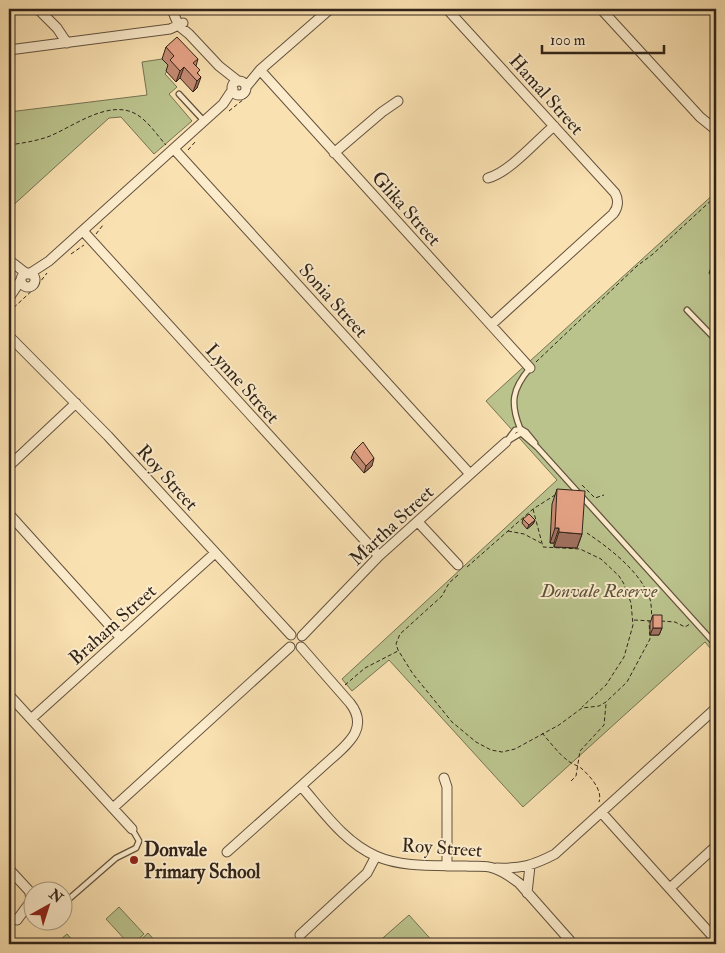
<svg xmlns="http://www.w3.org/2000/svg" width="725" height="953" font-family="'IM FELL Double Pica',serif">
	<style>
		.green { fill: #bbc38d; stroke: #767353 }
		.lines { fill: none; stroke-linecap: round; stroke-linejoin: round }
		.lane-casing { stroke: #62523f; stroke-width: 7 }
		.street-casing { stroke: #62523f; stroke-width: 11 }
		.path { stroke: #302319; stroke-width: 1; stroke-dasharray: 4 2.5; stroke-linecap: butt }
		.lane { stroke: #fceccc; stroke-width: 4.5 }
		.street { stroke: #fceccc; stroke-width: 9 }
		.wall { fill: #c58b73; stroke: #302319 }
		.shaded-wall { fill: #a0715e; stroke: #302319 }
		.building { fill: #e5a286; stroke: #302319 }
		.poi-dot { fill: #8f2418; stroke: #fceccc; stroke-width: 2 }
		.labels { text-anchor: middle; stroke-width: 4; stroke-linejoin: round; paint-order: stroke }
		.street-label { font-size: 19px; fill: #302319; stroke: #fceccc }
		.park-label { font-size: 19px; font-style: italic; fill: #5a533c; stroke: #fceccc }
		.poi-label { font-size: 19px; font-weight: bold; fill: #302319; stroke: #fceccc; text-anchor: start }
	</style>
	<rect width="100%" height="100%" fill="#fae1b1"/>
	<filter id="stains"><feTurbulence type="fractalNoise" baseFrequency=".004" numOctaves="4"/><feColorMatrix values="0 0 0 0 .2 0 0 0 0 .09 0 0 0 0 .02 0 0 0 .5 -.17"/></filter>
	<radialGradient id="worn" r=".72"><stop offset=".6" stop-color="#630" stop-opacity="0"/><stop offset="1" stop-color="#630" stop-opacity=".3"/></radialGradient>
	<path class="green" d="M162 59 170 67 165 74 177 87 169 94 192 121 154 154 121 117 109 118 9 209V112L147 95 142 62Z
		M716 192V655L705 642 523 807 389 660 352 691 342 679 557 480 486 401Z
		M119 907 144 934 133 944H129L106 919Z
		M409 915 435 944H376Z
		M148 933 157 943 136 944Z
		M67 934 76 944H55Z"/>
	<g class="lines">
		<defs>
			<path id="lane" d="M179 94 204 121
				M687 310 716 340
				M520 428C510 403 512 389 530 368
				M506 442 521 433 537 447 716 645
				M506 442 515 430 521 429 526 432 535 443
				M62 905 116 858 136 848 139 841 132 829"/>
			<path id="street" d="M38 9 57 28 67 43
				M172 9 175 17 179 26 189 34 219 66 238 81
				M447 9 615 193C619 200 618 208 613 214L491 325
				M601 9 700 117 716 130
				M9 50 170 29 183 23
				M260 70 530 368
				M232 88a7 7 0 1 1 14 0a7 7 0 1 1-14 0Z
				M246 87 260 70 330 9
				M174 149 470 474
				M334 153 382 112 398 101
				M488 178C510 172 536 141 554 126
				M83 231 379 556
				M9 260 27 274
				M21 280a7 7 0 1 1 14 0a7 7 0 1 1-14 0Z
				M29 274 49 261 223 104 233 89
				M9 298 21 280
				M9 336 108 436 291 635
				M9 466 76 403
				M9 514 120 637
				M418 522 458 565
				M302 636 379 556 506 442
				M301 647 350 703C369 727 349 743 331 759 321 768 311 777 301 786 323 811 344 842 376 856 403 868 437 865 466 866 474 867 485 865 493 868 503 871 511 877 519 883L573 944
				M9 695 132 829
				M31 719 215 553
				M444 778 447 787V866
				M113 808 290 647
				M601 812 716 940
				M227 852 301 786
				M497 868C521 869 534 865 555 854L716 708
				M9 869 32 894
				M670 888 716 846
				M527 893 530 866
				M17 920 31 901 30 893
				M300 935 367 873 376 856"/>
		</defs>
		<use href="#lane" class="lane-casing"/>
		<use href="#street" class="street-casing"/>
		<path class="path" d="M338 13 343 9
			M229 111 249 95
			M9 145C23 143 37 141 50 136 74 126 109 99 136 114 148 121 157 135 166 145
			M188 150 195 142
			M96 234 103 225
			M71 254 84 245
			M9 312 37 286 47 273
			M536 362 637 266 653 254 716 196
			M582 485 595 498 604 495
			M533 509 543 547 580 549 601 559 619 576 624 584 631 603 633 625 624 657 606 685 582 707
			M508 531 524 534 541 543
			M587 533C609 548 637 569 648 594 652 601 651 610 652 618
			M467 567 533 509 555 495
			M458 575 449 583 442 596 400 634 396 644 398 650 413 674 452 722 476 742 491 750 502 752 515 749 559 725 582 708 599 706 606 702 627 682 650 639 649 621
			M634 620 652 621
			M661 621 675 622 685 627 690 624
			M345 685 365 668 398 651
			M542 733C550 742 558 753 567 760 571 764 577 765 581 768 590 776 603 790 599 802
			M571 781 576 776 580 751 604 725 606 704"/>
		<use href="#lane" class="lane"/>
		<use href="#street" class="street"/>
	</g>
	<path class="wall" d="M166 47 198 59 196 66 198 74 197 88 193 92 180 78 176 82 166 71 168 65 162 59Z
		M716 259V281L709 273 713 262Z
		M354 451 372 466 364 473 351 458Z
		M557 489 582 534 577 548 554 547V543H550L552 504Z
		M523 519 535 520 533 524 527 529 522 523Z
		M653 615 662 628 659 635H650V623Z"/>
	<path class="shaded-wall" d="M184 67 180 78 176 82 180 71Z
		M201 77 197 88 193 92 197 81Z
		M374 458 372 466 364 473 366 466Z
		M535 520 533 524 527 529 529 525Z
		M555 528H559L554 543H550Z
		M559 532 582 534 577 548 554 547Z
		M653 628H662L659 635H650Z"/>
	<path class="building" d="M177 37 198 59 193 63 200 70 197 73 201 77 197 81 184 67 180 71 170 60 174 56 166 47Z
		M716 259V265L713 262Z
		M363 442 374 458 366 466 354 451Z
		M557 489 585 491 582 534 559 532V528H555Z
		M529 514 535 520 529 525 523 519Z
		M653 615H662V628H653Z"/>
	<circle class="poi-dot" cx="134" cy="860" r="5"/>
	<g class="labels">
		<g class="street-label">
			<text transform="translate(547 94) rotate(48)" y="7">Hamal Street</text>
			<text transform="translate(407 208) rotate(48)" y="7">Glika Street</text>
			<text transform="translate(334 300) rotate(48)" y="7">Sonia Street</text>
			<text transform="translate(243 383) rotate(48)" y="7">Lynne Street</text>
			<text transform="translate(168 477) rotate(48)" y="7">Roy Street</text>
			<text transform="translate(391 525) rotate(-43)" y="7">Martha Street</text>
			<text transform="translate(112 624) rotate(-42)" y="7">Braham Street</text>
			<text transform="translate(442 847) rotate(4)" y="7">Roy Street</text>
		</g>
		<g class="park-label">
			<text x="599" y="597">Donvale Reserve</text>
		</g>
		<g class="poi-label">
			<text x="144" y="856">Donvale<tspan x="144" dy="22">Primary School</tspan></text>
		</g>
	</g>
	<rect width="725" height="953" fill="none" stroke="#fae1b1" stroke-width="30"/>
	<rect x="10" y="10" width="705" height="933" fill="none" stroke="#302319" stroke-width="2.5"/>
	<rect x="15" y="15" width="695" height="923" fill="none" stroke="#302319"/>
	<g transform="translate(48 906) rotate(39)"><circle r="24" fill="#fceccc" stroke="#aa9c84"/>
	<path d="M0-4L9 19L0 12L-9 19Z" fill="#8f2418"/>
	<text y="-8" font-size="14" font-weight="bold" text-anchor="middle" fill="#302319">N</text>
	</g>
	<path d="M542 45v8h122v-8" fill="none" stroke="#302319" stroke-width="2.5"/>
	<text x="550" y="45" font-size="15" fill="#302319" stroke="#fceccc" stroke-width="4" paint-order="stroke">100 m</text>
	<rect width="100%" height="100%" filter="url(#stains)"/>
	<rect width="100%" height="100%" fill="url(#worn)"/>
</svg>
